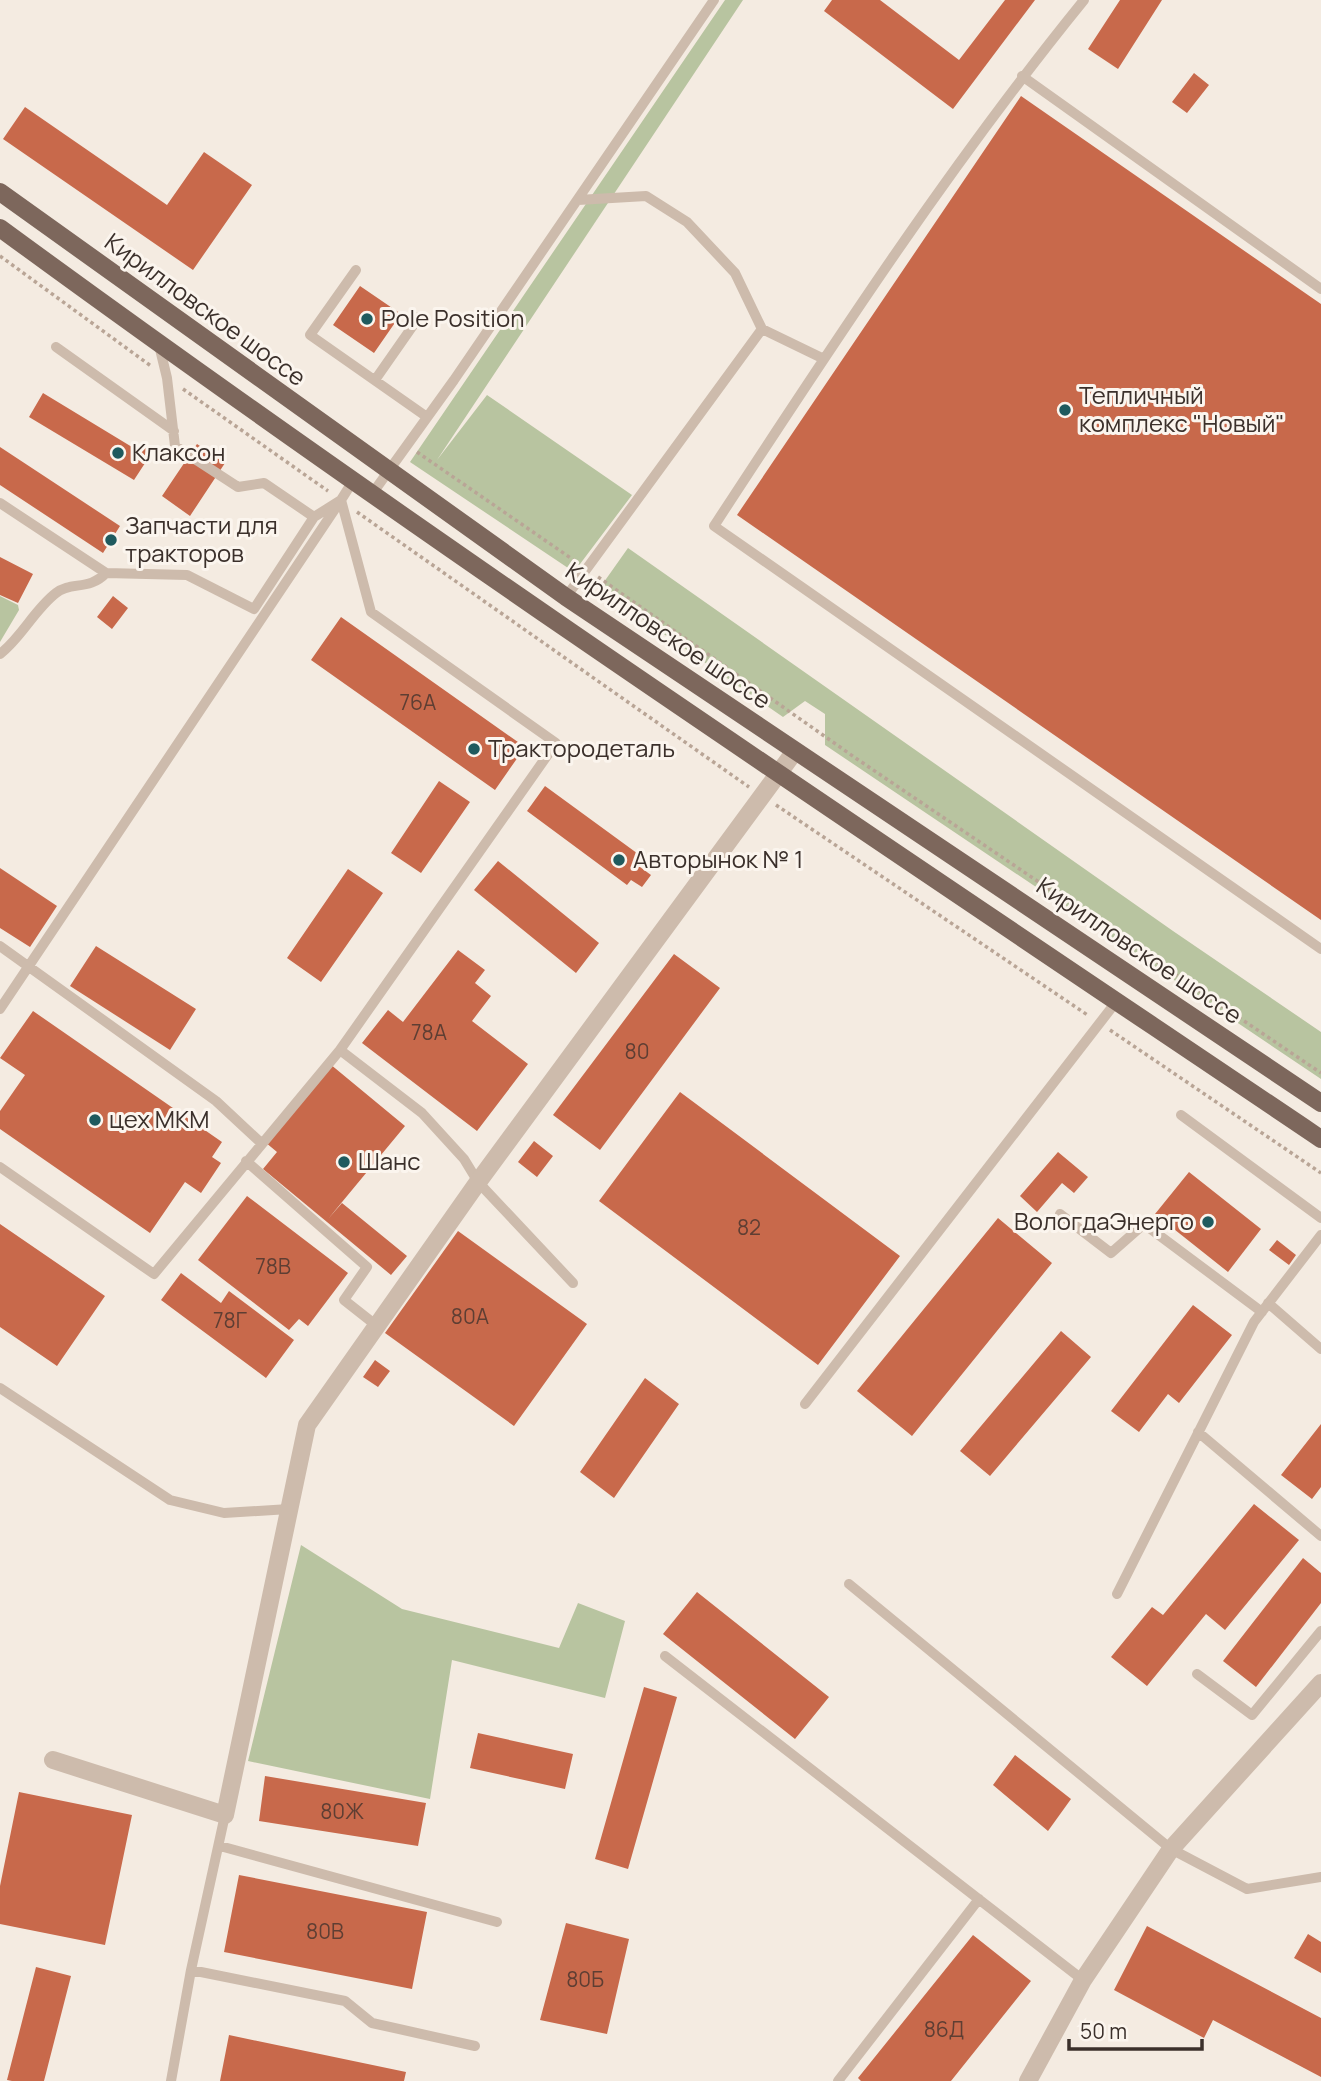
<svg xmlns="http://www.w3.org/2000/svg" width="1321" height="2081" font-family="Manrope,sans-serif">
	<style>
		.green { fill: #b8c4a0 }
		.building { fill: #c8694b }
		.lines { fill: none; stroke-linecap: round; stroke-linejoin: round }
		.path { stroke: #b9a596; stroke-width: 3.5; stroke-dasharray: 3.5 3.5; stroke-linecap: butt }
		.lane { stroke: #cdbbac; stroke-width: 10 }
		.street { stroke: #cdbbac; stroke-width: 18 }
		.primary { stroke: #7d675c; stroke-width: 18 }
		.poi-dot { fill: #1f5a5e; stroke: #fbf5ee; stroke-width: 2.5 }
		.labels { text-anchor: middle; stroke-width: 6; stroke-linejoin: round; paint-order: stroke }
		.number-label { font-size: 21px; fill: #5e3e33 }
		.street-label { font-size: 24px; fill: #3b302b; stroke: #fbf5ee }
		.poi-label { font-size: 24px; fill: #3b302b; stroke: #fbf5ee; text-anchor: start }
	</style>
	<rect width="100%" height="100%" fill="#f4ebe1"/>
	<path class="green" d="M725 0H743L437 460 487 395 632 495 574 572 410 462Z
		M628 548 1173 931 1321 1032V1079L825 745V714L805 701 783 717 599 589Z
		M0 596 18 605 19 610 0 642Z
		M301 1545 402 1609 559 1648 578 1603 625 1621 605 1698 452 1660 430 1799 248 1761Z"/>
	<path class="building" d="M832 0H880L959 60 1005 0H1035L953 109 824 11Z
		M1120 0H1162L1118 69 1088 49Z
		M1194 73 1209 85 1187 113 1172 102Z
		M1021 96 1321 304V920L737 515Z
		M25 107 167 205 204 152 252 185 193 270 3 139Z
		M360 286 401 314 374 353 333 325Z
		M43 393 132 447 145 444 149 457 134 480 29 417Z
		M197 444 225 463 190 516 162 496Z
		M0 447 120 526 103 553 0 485Z
		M0 557 33 574 18 603 0 595Z
		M113 596 128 608 112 629 97 617Z
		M341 617 525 747 495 790 311 660Z
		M439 781 470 802 421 873 391 853Z
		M545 786 645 859 640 867 651 875 642 887 631 880 627 885 527 811Z
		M498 861 599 943 576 973 474 890Z
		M0 868 57 906 30 947 0 928Z
		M348 869 383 893 321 982 287 958Z
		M96 946 196 1009 170 1050 70 986Z
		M458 950 485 970 475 983 491 996 472 1021 528 1064 477 1131 362 1043 388 1010 403 1022Z
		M674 954 720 988 600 1150 553 1115Z
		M33 1011 222 1142 212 1157 221 1163 201 1193 185 1182 150 1233 0 1129V1111L25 1075 0 1058Z
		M330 1064 405 1126 328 1219 342 1203 407 1256 391 1275 263 1169 277 1152 265 1142Z
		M680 1092 900 1256 818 1365 599 1201Z
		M534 1141 553 1156 537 1177 518 1162Z
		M1058 1152 1088 1177 1074 1193 1062 1183 1037 1212 1020 1196Z
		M1189 1172 1261 1229 1228 1272 1155 1214Z
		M247 1196 348 1273 308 1326 299 1319 289 1330 198 1260Z
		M998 1218 1052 1263 912 1436 857 1391Z
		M0 1224 105 1296 57 1366 0 1327Z
		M458 1231 587 1324 514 1426 385 1333Z
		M1277 1240 1296 1255 1289 1265 1269 1250Z
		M181 1273 221 1303 229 1291 294 1340 266 1378 161 1300Z
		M1193 1305 1232 1335 1179 1403 1168 1394 1139 1432 1111 1411Z
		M1061 1331 1091 1357 990 1476 960 1451Z
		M375 1360 390 1371 378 1387 363 1377Z
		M645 1378 679 1404 614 1498 580 1472Z
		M1321 1424V1487L1312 1499 1281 1475Z
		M1254 1504 1299 1540 1225 1630 1206 1614 1147 1686 1111 1657 1152 1607 1163 1615Z
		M1303 1558 1321 1573V1603L1256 1687 1223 1661Z
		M697 1592 829 1697 795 1739 663 1634Z
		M644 1687 677 1697 628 1869 595 1859Z
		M478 1733 573 1754 565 1789 470 1768Z
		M1015 1755 1071 1799 1048 1831 993 1785Z
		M265 1776 426 1803 418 1846 259 1821Z
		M19 1792 132 1815 105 1945 0 1924V1886Z
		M239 1875 427 1912 412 1989 224 1952Z
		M566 1923 629 1939 607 2034 540 2020Z
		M1147 1926 1321 2018V2077L1213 2020 1204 2038 1114 1990Z
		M1308 1934 1321 1942V1973L1294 1958Z
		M973 1935 1031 1981 951 2081H861L858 2078Z
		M36 1967 71 1976 44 2081H12L7 2080Z
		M229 2035 406 2072 404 2081H220Z"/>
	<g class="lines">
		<path class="path" d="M0 256 151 366
			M183 389 328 491
			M417 452 575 561
			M357 512 749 787
			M598 577 857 759 1321 1073
			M776 805 1089 1016
			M1110 1030 1321 1173"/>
		<path class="lane" d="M1084 0C949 166 831 347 714 526L1321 949
			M1022 76 1321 289
			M578 200 646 196 687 222 735 273 762 329 824 359
			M356 270 310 335 427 417
			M159 345 167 378 175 446 238 487 264 483 314 517 341 500 353 481
			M56 347 174 431
			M375 380 419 317
			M372 494 454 380 714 0
			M0 503 106 573 187 575 254 609 314 517
			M566 597 762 329
			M0 654C22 637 34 610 56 593 71 581 89 591 106 573
			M0 946 216 1101 260 1142
			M0 1009 341 500
			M340 1050 422 1113 464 1159 478 1182 573 1283
			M1181 1115 1321 1218
			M246 1161 367 1267 344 1300 377 1326
			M0 1167 154 1274 340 1050 556 743 371 612 341 500
			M1060 1214 1111 1253 1144 1224 1262 1312
			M1268 1303 1321 1349
			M0 1388 170 1500 224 1513 289 1509
			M805 1404 1116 1002
			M1198 1432 1321 1536
			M849 1584 1171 1849 1247 1889 1321 1877
			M1117 1594 1254 1322 1321 1235
			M665 1656 1083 1980
			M1197 1674 1252 1715 1321 1631
			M220 1846 497 1922
			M191 1970 345 2001 372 2023 475 2046
			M171 2081 191 1970 225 1815
			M838 2081 979 1899"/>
		<path class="street" d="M53 1760 225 1815 307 1425 478 1182 795 751
			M1028 2081 1083 1980 1171 1849 1321 1683"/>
		<path class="primary" d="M0 192 566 597 1321 1103
			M0 228C431 544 877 840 1321 1139"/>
	</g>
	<g class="poi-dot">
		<circle cx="367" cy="319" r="7"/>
		<circle cx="1065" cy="410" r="7"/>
		<circle cx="118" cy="453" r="7"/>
		<circle cx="111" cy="540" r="7"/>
		<circle cx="474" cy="749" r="7"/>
		<circle cx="619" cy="860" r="7"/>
		<circle cx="95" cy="1120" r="7"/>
		<circle cx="344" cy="1162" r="7"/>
		<circle cx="1208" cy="1222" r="7"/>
	</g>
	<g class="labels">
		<g class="number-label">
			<text x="418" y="710">76А</text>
			<text x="429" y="1040">78А</text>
			<text x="637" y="1059">80</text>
			<text x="749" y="1235">82</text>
			<text x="273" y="1274">78В</text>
			<text x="470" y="1324">80А</text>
			<text x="230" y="1328">78Г</text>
			<text x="342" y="1819">80Ж</text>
			<text x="325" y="1939">80В</text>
			<text x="585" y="1987">80Б</text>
			<text x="944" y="2037">86Д</text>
		</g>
		<g class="street-label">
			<text transform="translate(205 310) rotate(36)" y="8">Кирилловское шоссе</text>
			<text transform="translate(668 636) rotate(34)" y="8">Кирилловское шоссе</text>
			<text transform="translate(1139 951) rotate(34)" y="8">Кирилловское шоссе</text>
		</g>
		<g class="poi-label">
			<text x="381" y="327">Pole Position</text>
			<text x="1079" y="404">Тепличный<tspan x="1079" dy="28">комплекс "Новый"</tspan></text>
			<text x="132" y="461">Клаксон</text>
			<text x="125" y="534">Запчасти для<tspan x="125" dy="28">тракторов</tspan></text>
			<text x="488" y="757">Трактородеталь</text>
			<text x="633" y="868">Авторынок № 1</text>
			<text x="109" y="1128">цех МКМ</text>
			<text x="358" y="1170">Шанс</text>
			<text x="1194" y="1230" text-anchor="end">ВологдаЭнерго</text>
		</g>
	</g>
	<path d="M1069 2039v10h133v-10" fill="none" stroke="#3b302b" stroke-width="3.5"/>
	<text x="1080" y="2039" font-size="21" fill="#3b302b" stroke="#fbf5ee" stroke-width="5" paint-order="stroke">50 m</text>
</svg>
